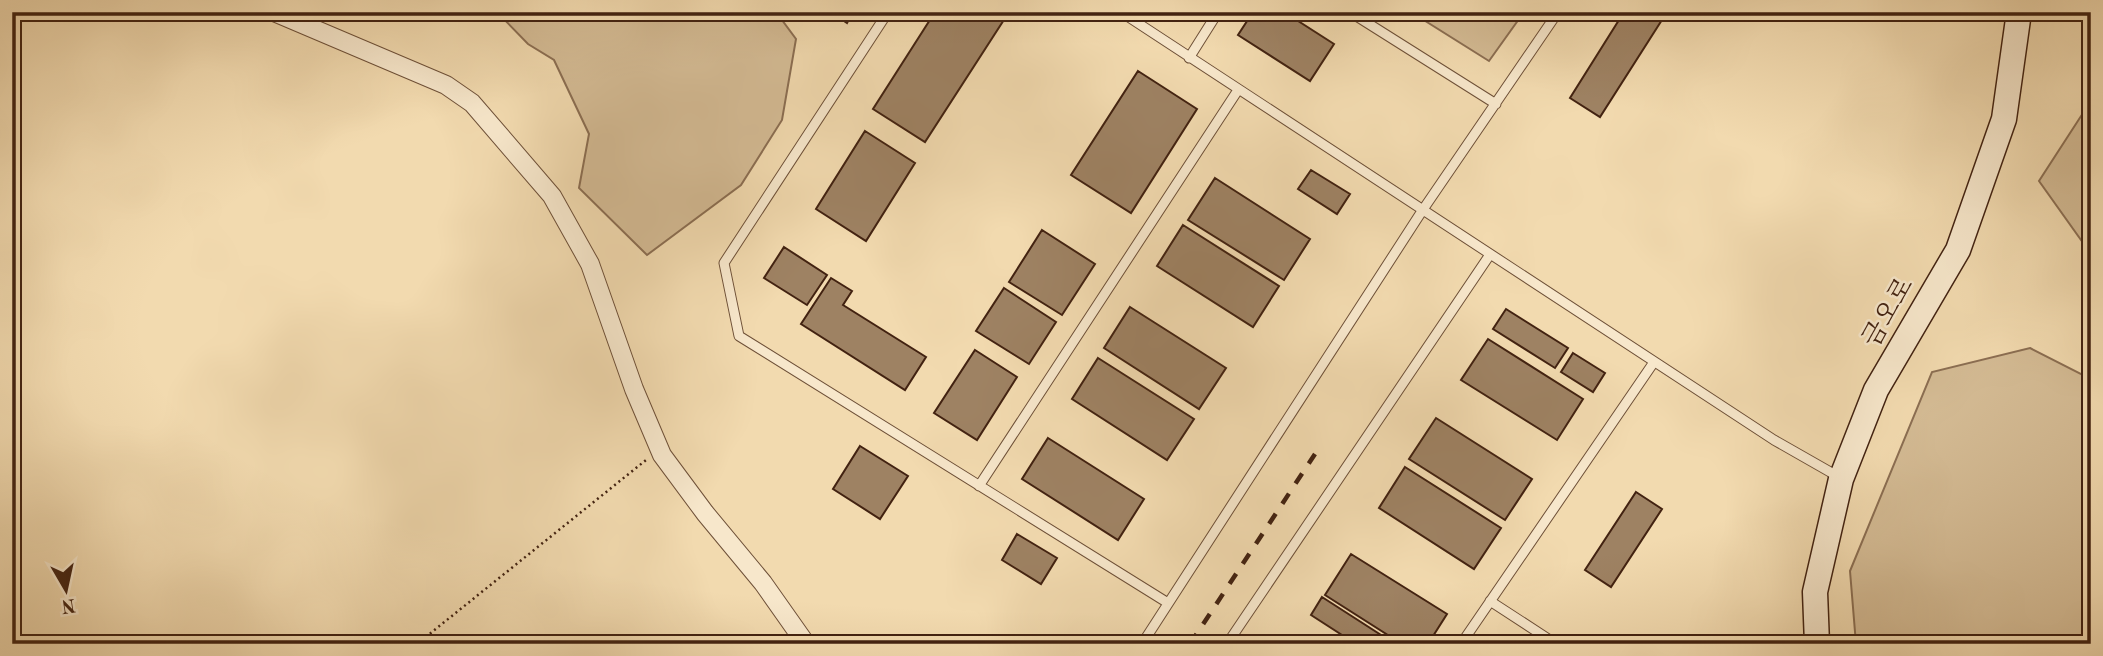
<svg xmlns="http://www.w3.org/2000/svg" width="2103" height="656" font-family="'Old Standard TT','Noto Serif KR',serif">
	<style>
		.green { fill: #d4bb94; stroke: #8b6e52; stroke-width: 2 }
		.building { fill: #9e8263; stroke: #422211; stroke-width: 2 }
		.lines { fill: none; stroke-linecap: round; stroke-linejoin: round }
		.lane-casing { stroke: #6e5038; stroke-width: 11 }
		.street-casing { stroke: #6e5038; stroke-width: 20 }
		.secondary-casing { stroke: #422211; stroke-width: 27 }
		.path { stroke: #422211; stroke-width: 2.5; stroke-dasharray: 2 3.5; stroke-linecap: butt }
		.lane { stroke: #f7e7cb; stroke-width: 9 }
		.street { stroke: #f7e7cb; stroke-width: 18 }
		.secondary { stroke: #f7e7cb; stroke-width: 24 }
		.rail { stroke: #422211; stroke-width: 4.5; stroke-dasharray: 12 12; stroke-linecap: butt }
		.labels { text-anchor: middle; stroke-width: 5; stroke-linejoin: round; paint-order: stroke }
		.street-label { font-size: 26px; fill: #422211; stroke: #f7e7cb }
	</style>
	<rect width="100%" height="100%" fill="#f2daaf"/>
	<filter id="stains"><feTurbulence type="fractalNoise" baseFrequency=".00286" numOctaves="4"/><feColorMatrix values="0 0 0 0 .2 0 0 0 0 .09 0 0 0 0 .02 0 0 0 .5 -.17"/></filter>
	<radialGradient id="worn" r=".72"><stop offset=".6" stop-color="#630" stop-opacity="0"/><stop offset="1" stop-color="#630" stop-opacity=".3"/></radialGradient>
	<path class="green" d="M497 12H776L796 39 782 120 741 185 647 255 579 188 589 134 554 60 528 44Z
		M1411 12H1524L1489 61Z
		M2083 113 2091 121V254L2039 181Z
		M2030 348 2091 379V644H1856L1850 571 1932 372Z"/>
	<path class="building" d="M831 12H853L847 23Z
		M935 12H1009L925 142 873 109Z
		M1253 12H1284L1334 44 1310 81 1238 35Z
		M1624 12H1667L1600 117 1570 98Z
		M1138 71 1197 109 1131 213 1071 175Z
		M865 131 915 163 866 241 816 209Z
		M1311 170 1350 194 1337 214 1298 189Z
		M1215 178 1310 239 1284 280 1188 220Z
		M1183 225 1279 286 1253 327 1157 266Z
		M1042 230 1095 264 1062 315 1009 282Z
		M784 247 827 275 807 305 764 278Z
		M831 278 852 291 843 305 926 357 905 390 801 324Z
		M1004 288 1056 322 1029 364 976 331Z
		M1130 307 1226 368 1199 409 1104 348Z
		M1506 309 1568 348 1555 368 1493 329Z
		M1488 339 1583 399 1557 440 1461 380Z
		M975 350 1017 377 977 440 934 413Z
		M1573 353 1605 373 1593 392 1561 372Z
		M1098 358 1194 419 1167 460 1072 399Z
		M1436 418 1532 479 1505 520 1409 459Z
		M1048 438 1144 499 1118 540 1022 479Z
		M860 446 908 476 880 519 833 489Z
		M1405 467 1501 528 1474 569 1379 508Z
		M1636 492 1662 509 1611 587 1585 570Z
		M1017 534 1057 558 1041 584 1002 560Z
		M1351 554 1447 614 1428 644H1402L1325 595Z
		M1322 597 1395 644H1356L1311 615Z"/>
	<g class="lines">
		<defs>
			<path id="lane" d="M888 12 724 263 739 336 1168 603
				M1121 12 1774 440 1839 477
				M1350 12 1496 104
				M1189 58 1218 12
				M979 486 1238 90
				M1490 601 1556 644
				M1142 644 1422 211 1558 12
				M1227 644 1489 256
				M1461 644 1654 362"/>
			<path id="street" d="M274 12 446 85 472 103 552 196 590 264 634 389 662 455 705 513 763 583 806 644"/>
			<path id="secondary" d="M1817 644 1815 592 1841 479 1876 390 1958 250 2004 119 2019 12"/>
		</defs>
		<use href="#lane" class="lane-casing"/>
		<use href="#street" class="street-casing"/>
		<use href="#secondary" class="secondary-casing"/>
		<path class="path" d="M417 644 646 460"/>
		<use href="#lane" class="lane"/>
		<use href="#street" class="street"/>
		<use href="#secondary" class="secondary"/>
		<path class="rail" d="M1190 644 1315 454"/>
	</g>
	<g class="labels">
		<g class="street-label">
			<text transform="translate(1887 312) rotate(-60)" y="9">금오로</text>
		</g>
	</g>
	<rect width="2103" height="656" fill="none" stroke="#f2daaf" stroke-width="42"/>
	<rect x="14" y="14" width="2075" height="628" fill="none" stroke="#422211" stroke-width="3.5"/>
	<rect x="21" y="21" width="2061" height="614" fill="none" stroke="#422211" stroke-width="2"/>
	<g transform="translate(66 590) rotate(171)" stroke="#f7e7cb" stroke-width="5" paint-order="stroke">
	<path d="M0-5L12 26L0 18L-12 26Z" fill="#422211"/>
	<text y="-10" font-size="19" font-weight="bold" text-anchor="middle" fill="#422211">N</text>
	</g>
	<rect width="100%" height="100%" filter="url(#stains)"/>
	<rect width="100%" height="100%" fill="url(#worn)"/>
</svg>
